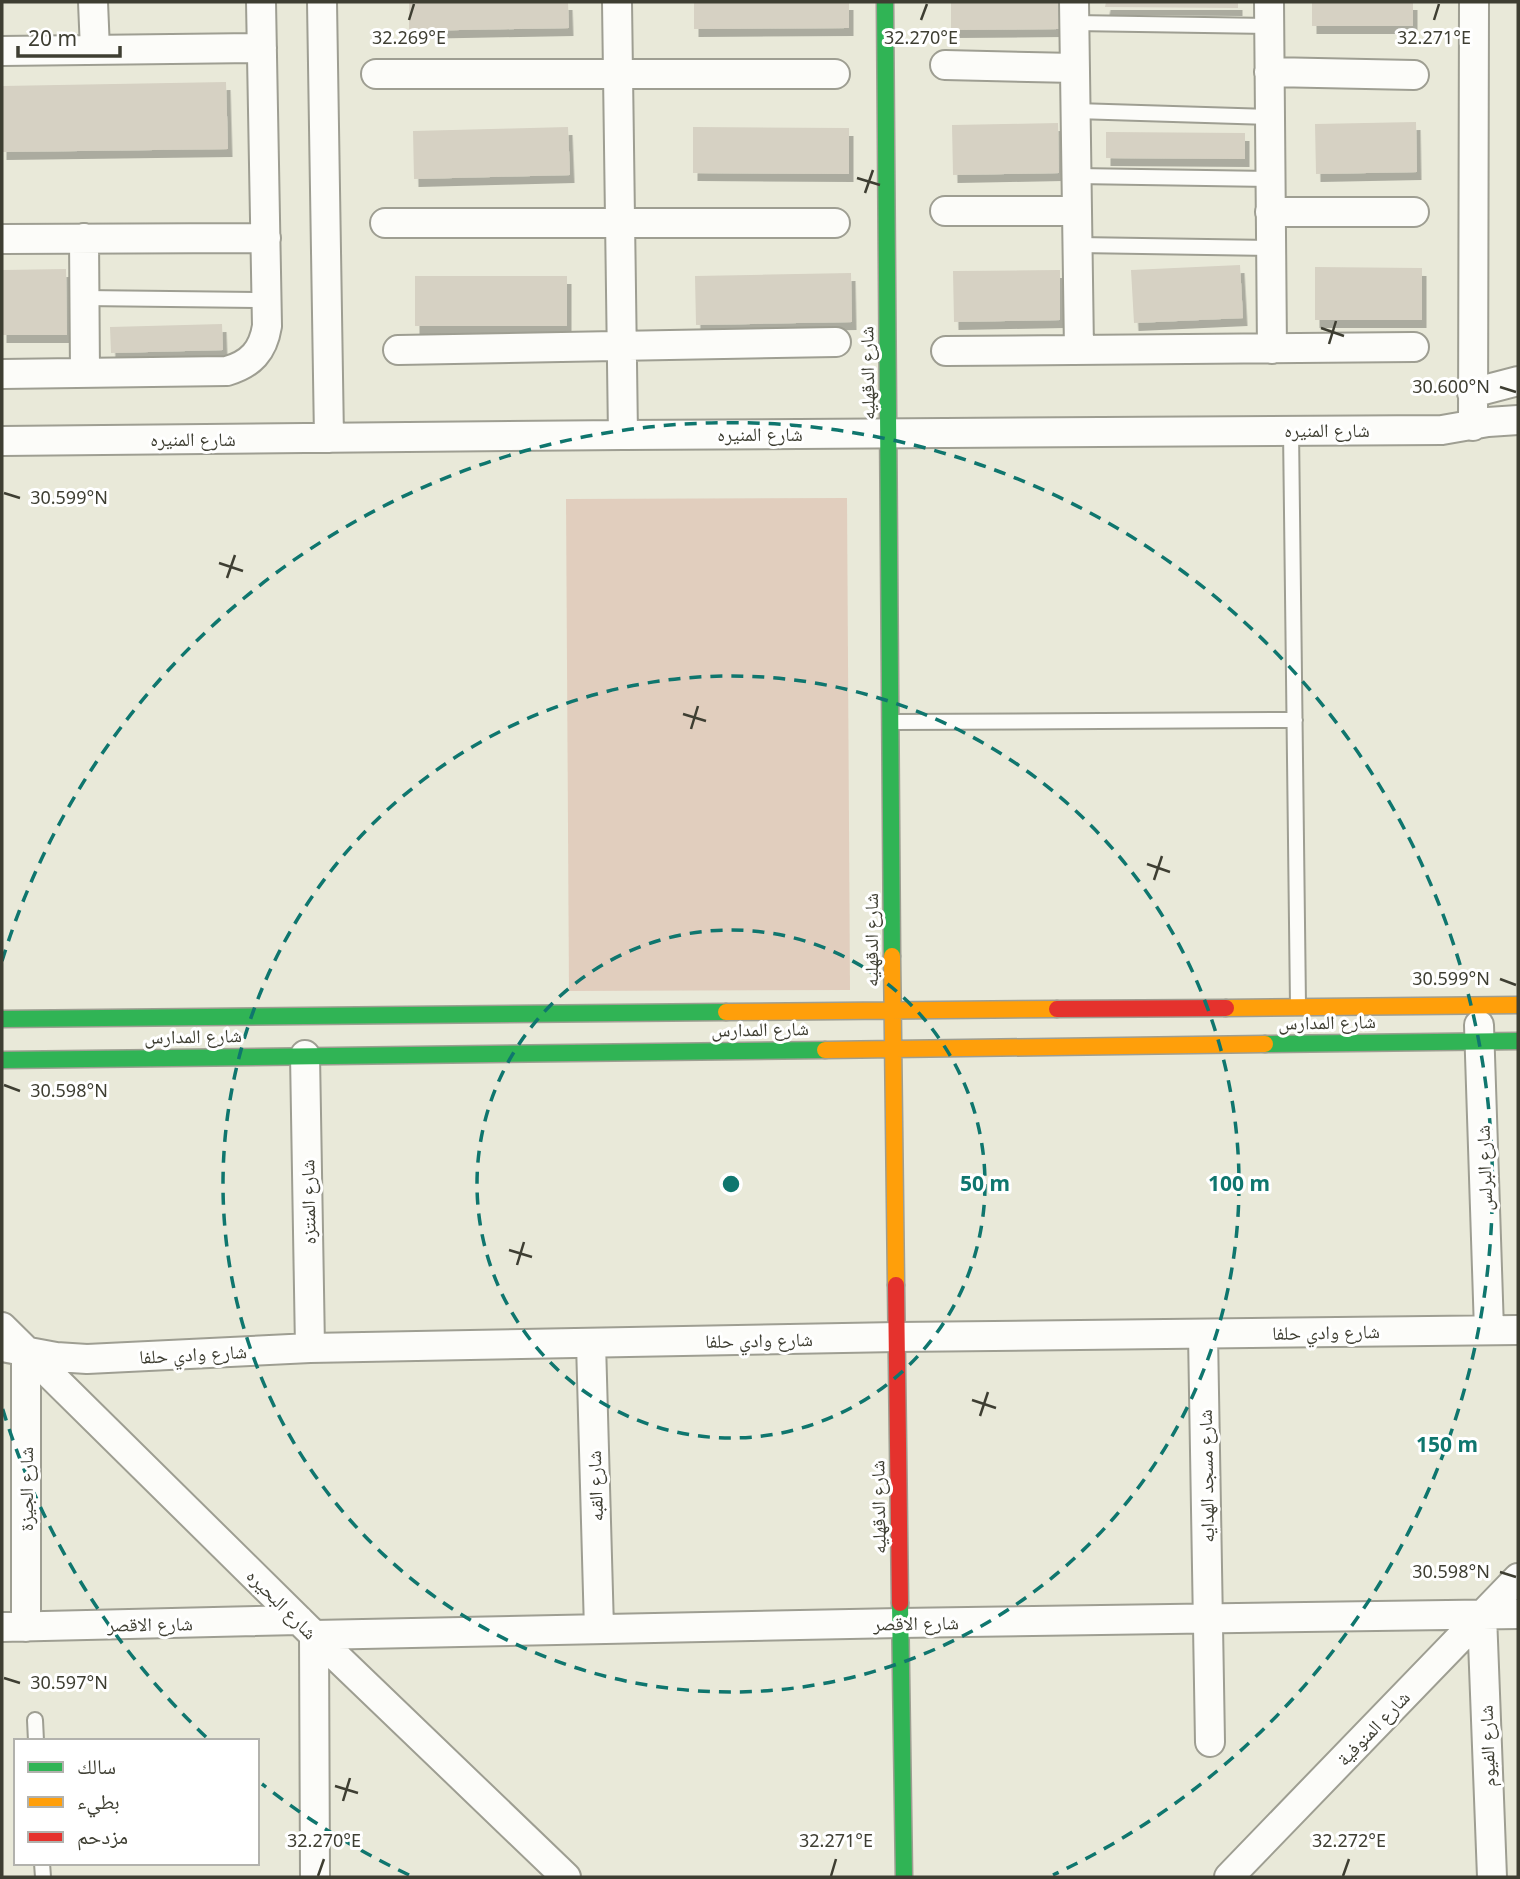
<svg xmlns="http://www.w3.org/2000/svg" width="1520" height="1879" font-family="'Noto Sans','Noto Naskh Arabic',sans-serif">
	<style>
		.green { fill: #e1cebe }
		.building { fill: #d6d1c3; filter: url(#shadow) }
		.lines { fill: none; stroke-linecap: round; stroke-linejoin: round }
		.lane-casing { stroke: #9e9e92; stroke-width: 18 }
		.street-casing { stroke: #9e9e92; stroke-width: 32 }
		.fast-casing { stroke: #9e9e92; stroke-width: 19 }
		.slow-casing { stroke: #9e9e92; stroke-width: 19 }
		.jam-casing { stroke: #9e9e92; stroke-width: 19 }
		.lane { stroke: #fcfcf9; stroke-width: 14 }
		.street { stroke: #fcfcf9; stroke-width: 28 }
		.fast { stroke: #30b455; stroke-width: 16 }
		.slow { stroke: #ff9f0a; stroke-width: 16 }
		.jam { stroke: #e5322d; stroke-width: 16 }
		.ticks { fill: none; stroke: #3e3e32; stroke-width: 2.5 }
		.ring { fill: none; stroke: #0f766e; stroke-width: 3.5; stroke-dasharray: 12 9 }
		.labels { text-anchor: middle; stroke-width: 6; stroke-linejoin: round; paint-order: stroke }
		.street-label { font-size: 19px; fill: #3e3e32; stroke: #fff }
		.ticks-label { font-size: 18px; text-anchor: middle; fill: #3e3e32; stroke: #fff; stroke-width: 6; stroke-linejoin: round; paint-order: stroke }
		.centre { fill: #0f766e; stroke: #fff; stroke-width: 3.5 }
		.ring-label { font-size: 21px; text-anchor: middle; font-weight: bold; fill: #0f766e; stroke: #fff; stroke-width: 6; stroke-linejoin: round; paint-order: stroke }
	</style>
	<defs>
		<filter id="shadow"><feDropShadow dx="4.5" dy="8" stdDeviation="0" flood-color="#0004"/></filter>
	</defs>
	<rect width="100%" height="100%" fill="#e9e9d9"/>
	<path class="green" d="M847 498 850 990 569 991 566 499Z"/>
	<path class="building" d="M409 2H568L569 28 409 31Z
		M694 2H849V28L694 29Z
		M951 2H1058L1059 29 951 30Z
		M1106 2H1238V8L1105 7Z
		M1312 2H1413V26H1312Z
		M226 82 228 149 2 152V86Z
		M1416 122 1417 172 1316 174 1315 124Z
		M1058 123 1059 173 953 175 952 125Z
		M568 127 570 175 414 179 413 131Z
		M693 127 849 128V174L693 173Z
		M1106 132 1245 133V159L1106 158Z
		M1240 265 1243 318 1134 323 1131 270Z
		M1315 267 1422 268V320H1315Z
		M66 269 67 335H2V270Z
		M1060 270V320L954 322 953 271Z
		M851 273 852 322 696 325 695 276Z
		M415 276H567V326H415Z
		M222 324 223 350 111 353 110 327Z"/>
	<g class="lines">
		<defs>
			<path id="lane" d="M1074 23 1269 26
				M1076 111 1270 117
				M1077 176 1270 179
				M1078 245 1271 248
				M84 298 266 300
				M1291 430 1298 1005
				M893 722 1295 720
				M35 1720 36 1741
				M42 1863 43 1877"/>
			<path id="street" d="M93 2 95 50
				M322 2 329 438
				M617 2 623 435
				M1074 2 1079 350
				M1269 2 1272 349
				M2 51 262 48
				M945 65 1075 68
				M1269 72 1414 75
				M376 74H835
				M945 211H1077
				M1270 212H1414
				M385 223H835
				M84 238 85 372
				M2 239 266 238
				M398 350 836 342
				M946 351 1414 347
				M2 374 227 371C251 364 263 351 267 326L261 2
				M1472 393 1518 381
				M1473 426 1474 2
				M2 441 623 435 1442 430 1488 422 1518 420
				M1479 1025 1489 1330
				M305 1055 310 1348
				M2 1327 314 1635 566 1877
				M1203 1334 1210 1742
				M591 1343 599 1629
				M2 1347 56 1357 87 1359 310 1348 897 1337 1518 1330
				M1482 1615 1492 1877
				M2 1627 299 1620
				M26 1627V1351
				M315 1877 314 1635 900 1623 1518 1614
				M1229 1877 1518 1578"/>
			<path id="fast" d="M885 2 892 956
				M2 1019 726 1012
				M1265 1044 1518 1041
				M2 1060 825 1050
				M900 1603 904 1877"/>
			<path id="slow" d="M892 956 896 1285
				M1226 1008 1518 1005
				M726 1012 1057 1009
				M825 1050 1265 1044"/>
			<path id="jam" d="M1057 1009 1226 1008
				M896 1285 900 1603"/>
		</defs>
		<use href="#lane" class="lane-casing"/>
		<use href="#street" class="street-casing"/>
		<use href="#fast" class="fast-casing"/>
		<use href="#slow" class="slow-casing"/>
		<use href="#jam" class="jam-casing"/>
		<use href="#lane" class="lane"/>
		<use href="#street" class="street"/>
		<use href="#fast" class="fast"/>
		<use href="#slow" class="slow"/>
		<use href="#jam" class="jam"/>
	</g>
	<path class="ticks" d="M409 20 414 4M921 20 927 4M1434 20 1439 4M857 178 880 185M865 193 873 170M1321 328 1344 336M1329 344 1336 321M1500 387 1516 392M4 493 20 498M219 563 243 571M227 578 235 555M683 714 706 721M691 729 698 706M1147 864 1170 872M1154 880 1162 856M1500 979 1516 985M4 1085 20 1091M509 1250 532 1257M517 1265 524 1242M972 1400 996 1408M980 1416 988 1392M1500 1572 1516 1577M4 1678 20 1683M335 1786 358 1793M343 1801 350 1778M318 1876 324 1859M831 1876 836 1859M1343 1876 1349 1859"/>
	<g class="ring">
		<circle cx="731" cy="1184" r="254"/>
		<circle cx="731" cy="1184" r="508"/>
		<path d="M409 1875A762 762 0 0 1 262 1784M206 1737A762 762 0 0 1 2 1407M2 961A762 762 0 1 1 1053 1875"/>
	</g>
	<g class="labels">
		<g class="street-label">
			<text transform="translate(867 373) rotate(-91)" y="7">شارع الدقهليه</text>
			<text x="1327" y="437">شارع المنيره</text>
			<text x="760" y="441">شارع المنيره</text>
			<text x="193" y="446">شارع المنيره</text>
			<text transform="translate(871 940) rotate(-90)" y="7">شارع الدقهليه</text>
			<text transform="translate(1327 1022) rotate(-1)" y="7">شارع المدارس</text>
			<text transform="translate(760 1029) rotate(-1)" y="7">شارع المدارس</text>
			<text transform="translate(193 1036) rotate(-1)" y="7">شارع المدارس</text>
			<text transform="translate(1484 1168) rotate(-92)" y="7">شارع البرلس</text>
			<text transform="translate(308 1202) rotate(-91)" y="7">شارع المنتزه</text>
			<text transform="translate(1326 1332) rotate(-1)" y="7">شارع وادي حلفا</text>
			<text transform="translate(759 1340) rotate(-1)" y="7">شارع وادي حلفا</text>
			<text transform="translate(193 1354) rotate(-3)" y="7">شارع وادي حلفا</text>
			<text transform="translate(1206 1476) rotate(-91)" y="7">شارع مسجد الهدايه</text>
			<text transform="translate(595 1486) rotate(-92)" y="7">شارع القبه</text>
			<text transform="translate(26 1489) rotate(-90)" y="7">شارع الجيزة</text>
			<text transform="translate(878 1507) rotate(-91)" y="7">شارع الدقهليه</text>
			<text transform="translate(282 1604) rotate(45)" y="7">شارع البحيره</text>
			<text transform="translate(916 1623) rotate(-1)" y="7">شارع الاقصر</text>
			<text transform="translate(150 1624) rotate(-1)" y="7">شارع الاقصر</text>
			<text transform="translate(1373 1728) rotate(-46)" y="7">شارع المنوفية</text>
			<text transform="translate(1487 1746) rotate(-92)" y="7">شارع الفيوم</text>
		</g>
	</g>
	<g class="ticks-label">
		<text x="409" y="44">32.269°E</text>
		<text x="921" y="44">32.270°E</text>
		<text x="1434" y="44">32.271°E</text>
		<text x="1451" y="393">30.600°N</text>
		<text x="69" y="504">30.599°N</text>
		<text x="1451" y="985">30.599°N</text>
		<text x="69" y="1097">30.598°N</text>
		<text x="1451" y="1578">30.598°N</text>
		<text x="69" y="1689">30.597°N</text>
		<text x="324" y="1847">32.270°E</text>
		<text x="836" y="1847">32.271°E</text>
		<text x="1349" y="1847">32.272°E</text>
	</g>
	<circle cx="731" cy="1184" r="10" class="centre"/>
	<g class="ring-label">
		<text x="985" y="1191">50 m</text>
		<text x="1239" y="1191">100 m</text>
		<text x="1447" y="1452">150 m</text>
	</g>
	<rect width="1520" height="1879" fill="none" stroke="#3e3e32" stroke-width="7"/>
	<rect x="14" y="1739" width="245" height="126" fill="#ffffff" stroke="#b2b2ad" stroke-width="2"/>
	<rect x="28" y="1762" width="35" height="10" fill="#30b455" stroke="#b2b2ad" stroke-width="2"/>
	<text x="77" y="1774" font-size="21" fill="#3e3e32">سالك</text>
	<rect x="28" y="1797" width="35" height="10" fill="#ff9f0a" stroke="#b2b2ad" stroke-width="2"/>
	<text x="77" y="1809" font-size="21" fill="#3e3e32">بطيء</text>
	<rect x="28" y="1832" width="35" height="10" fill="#e5322d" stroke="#b2b2ad" stroke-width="2"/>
	<text x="77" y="1844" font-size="21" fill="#3e3e32">مزدحم</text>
	<path d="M18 46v10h102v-10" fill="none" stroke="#3e3e32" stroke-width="3.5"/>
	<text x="28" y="46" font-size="21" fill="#3e3e32" stroke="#ffffff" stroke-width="5" paint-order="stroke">20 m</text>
</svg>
